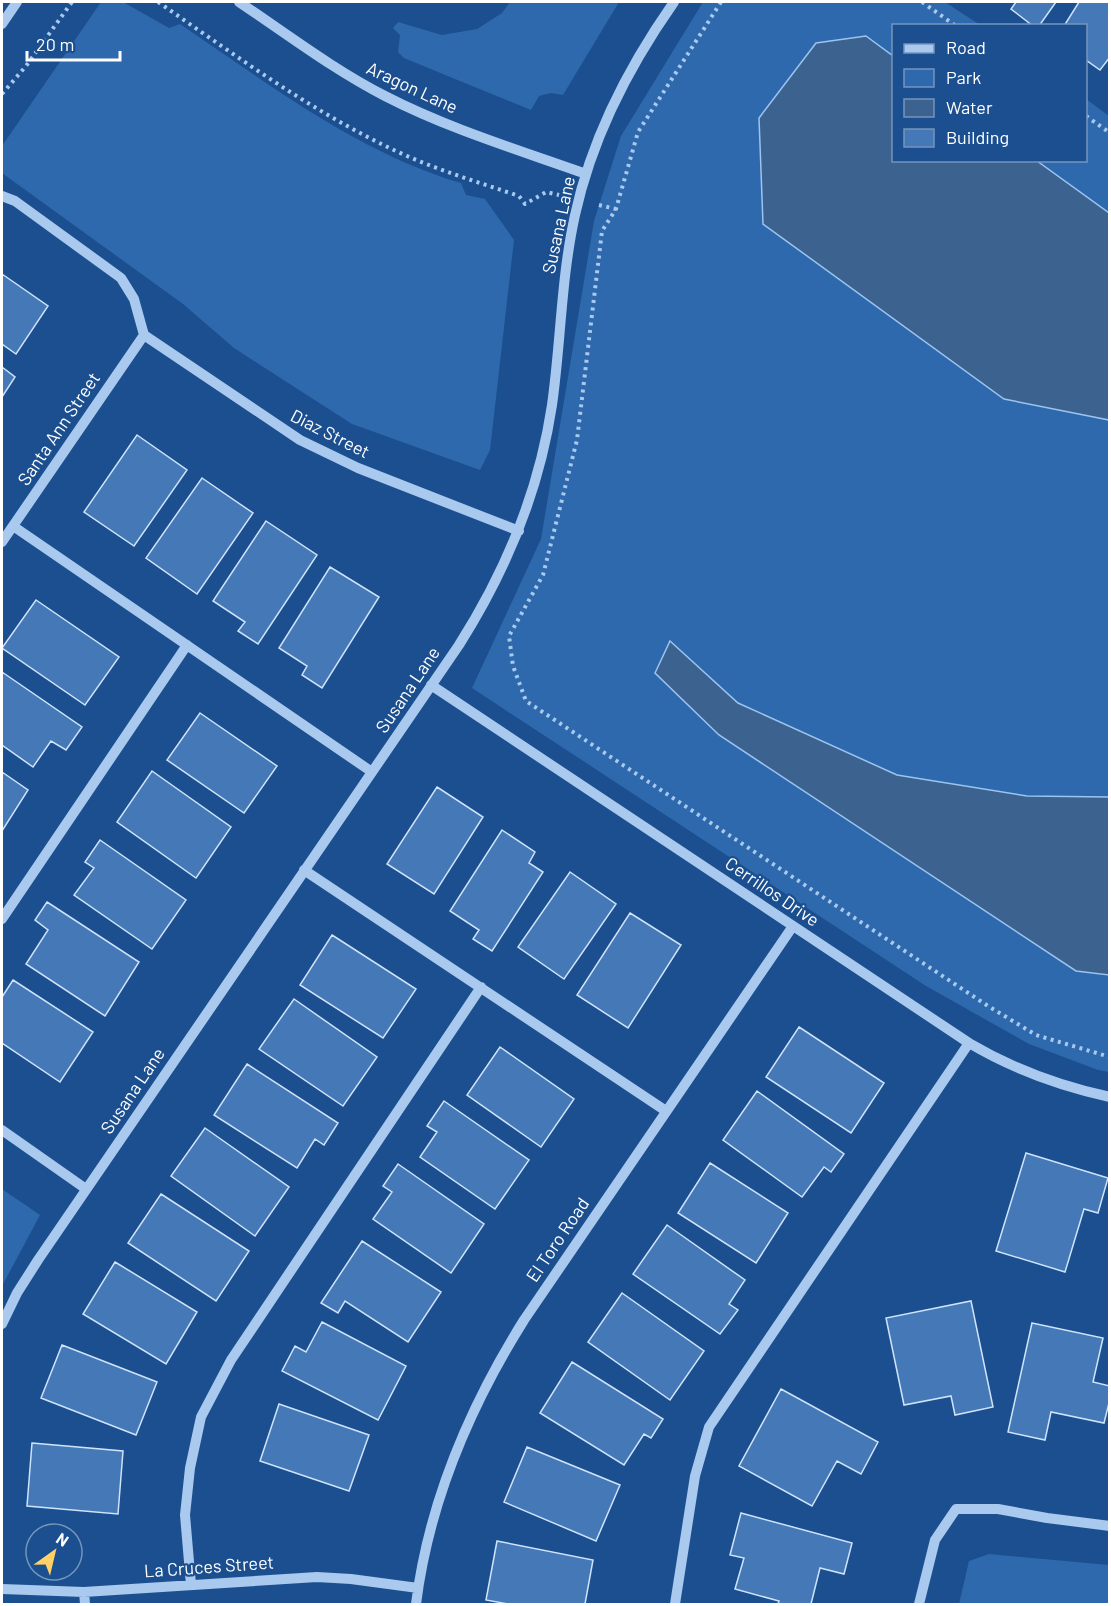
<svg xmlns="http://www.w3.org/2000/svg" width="1111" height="1606" font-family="Barlow,sans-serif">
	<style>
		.green { fill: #2e69ad }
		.water { fill: #3c6290; stroke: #9cc4f0; stroke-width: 1.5 }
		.building { fill: #4478b7; stroke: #cfe3fa; stroke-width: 1.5 }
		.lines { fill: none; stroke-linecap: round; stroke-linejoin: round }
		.path { stroke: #a9c9ee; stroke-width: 4; stroke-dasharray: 3 4.5; stroke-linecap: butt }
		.minor { stroke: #a9c9ee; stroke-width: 10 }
		.labels { text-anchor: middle; stroke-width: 4.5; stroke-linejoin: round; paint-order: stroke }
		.street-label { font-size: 18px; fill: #fff; stroke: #1b4f8f }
	</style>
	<rect width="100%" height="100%" fill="#1b4f8f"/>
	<path class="green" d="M101 2H123L169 28 180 24C269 84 357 152 461 183L466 195 485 199 514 240 490 450 480 470 352 424 234 348 183 304 2 173V146Z
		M510 2H619L563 95 551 93 539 96 531 110 404 58 398 52 400 35 393 28 398 22 442 35 477 29 502 13Z
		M703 2H945L980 25 894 26V160H1086V99L1109 116V1072L1098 1070 1029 1044 926 986 472 688 541 539 594 221 621 136Z
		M2 1189 40 1215 2 1286Z
		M989 1554 1109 1565V1604H959L969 1561Z"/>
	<path class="water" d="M866 36 893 56 894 160 1037 161 1109 213V420L1004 399 763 224 759 118 816 43Z
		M670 641 738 703 897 775 1027 796 1109 797V975L1076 971 719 735 655 673Z"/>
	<path class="building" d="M1016 2H1056L1039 26H1033L1011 9Z
		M1079 2H1110V57L1100 70 1086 60V26H1064Z
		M2 274 48 306 16 354 2 344Z
		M2 367 15 377 2 397Z
		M137 435 187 470 134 546 84 512Z
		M202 478 253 513 197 594 146 558Z
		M266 521 317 555 258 644 238 631 245 622 213 601Z
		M330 567 379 597 322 688 302 675 307 666 279 648Z
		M36 600 119 657 85 705 2 648Z
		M2 672 82 727 66 750 51 741 33 767 2 745Z
		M200 713 277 766 244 813 167 760Z
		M152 771 231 827 196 878 117 822Z
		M2 772 28 790 2 831Z
		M437 787 483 817 434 894 387 864Z
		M502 830 535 852 529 863 543 872 492 951 473 939 479 930 450 911Z
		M100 840 186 900 152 949 74 895 94 868 85 862Z
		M570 872 616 904 564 979 518 947Z
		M47 902 139 962 105 1016 26 964 48 930 35 920Z
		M630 913 681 945 628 1028 577 995Z
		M332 935 416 989 383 1038 300 985Z
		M13 980 93 1032 60 1082 2 1043V997Z
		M294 999 377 1057 343 1106 259 1049Z
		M799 1027 884 1083 851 1133 766 1077Z
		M500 1047 574 1099 541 1147 467 1095Z
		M247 1064 338 1123 324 1145 315 1139 297 1168 214 1115Z
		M757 1091 844 1154 831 1172 824 1167 802 1197 723 1140Z
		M444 1101 529 1160 495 1209 420 1157 437 1132 427 1126Z
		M205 1128 289 1187 255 1236 171 1176Z
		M1026 1153 1108 1178 1098 1213 1084 1209 1065 1272 996 1251Z
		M710 1163 788 1213 756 1263 678 1213Z
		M398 1164 484 1224 451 1273 373 1219 392 1192 383 1186Z
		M161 1194 249 1251 216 1301 128 1243Z
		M667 1225 745 1280 729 1304 738 1310 720 1334 633 1274Z
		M362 1241 441 1292 408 1342 345 1301 338 1313 321 1303Z
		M115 1262 197 1312 166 1364 83 1314Z
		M622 1293 704 1351 670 1400 588 1342Z
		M971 1301 993 1407 955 1415 951 1396 904 1405 886 1318Z
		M322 1322 406 1366 378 1420 282 1371 295 1346 306 1352Z
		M1032 1323 1103 1338 1093 1382 1110 1386V1399L1104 1423 1051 1412 1045 1440 1008 1432Z
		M62 1345 157 1382 136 1435 41 1398Z
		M572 1362 663 1419 651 1438 644 1434 624 1465 540 1413Z
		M781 1389 878 1442 861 1474 837 1461 812 1506 739 1466Z
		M279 1404 369 1435 349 1491 260 1461Z
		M32 1443 123 1451 118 1514 27 1506Z
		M527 1447 620 1485 596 1541 504 1502Z
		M741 1513 852 1543 844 1574 820 1568 811 1604H778L779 1601 735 1589 744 1558 730 1555Z
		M497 1541 593 1560 585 1604H508L486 1600Z"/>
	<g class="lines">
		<path class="path" d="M158 2C235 55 312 112 398 152 437 170 478 182 519 196L525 204 546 192 559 195
			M721 2 638 132 616 209 602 231 577 440 543 575 509 636 513 666 526 701 988 1006 1036 1035 1110 1057
			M922 2 956 26
			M2 94 26 66 72 2
			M1086 116 1110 133
			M599 205 616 209"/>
		<path class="minor" d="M239 2C287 34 334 70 385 96 449 129 519 150 586 174
			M2 24 17 2
			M2 196 15 201 121 278 134 299 144 335
			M144 335 300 440 358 468 519 531
			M13 526 372 772
			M2 542 144 335
			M431 685 969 1043C1013 1069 1059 1086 1110 1097
			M304 870 666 1111
			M2 919 187 645
			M2 1130 86 1189
			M2 1324 17 1293 38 1260 459 645C506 571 539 492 552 405 561 341 561 278 575 215 592 137 629 66 674 2
			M191 1585 185 1515 190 1468 201 1417 231 1360 481 987
			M2 1589 84 1592 317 1577 351 1579 418 1588
			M84 1592 85 1604
			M416 1604C429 1501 469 1408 524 1320L793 926
			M675 1604 695 1476 709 1427 969 1043
			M919 1604 935 1540 956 1509H998L1047 1518 1110 1526"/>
	</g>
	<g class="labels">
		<g class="street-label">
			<text transform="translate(412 88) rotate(25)" y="6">Aragon Lane</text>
			<text transform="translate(559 225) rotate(-78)" y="6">Susana Lane</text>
			<text transform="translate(59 429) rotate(-56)" y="6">Santa Ann Street</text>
			<text transform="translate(330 434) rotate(27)" y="6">Diaz Street</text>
			<text transform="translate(408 690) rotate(-56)" y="6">Susana Lane</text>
			<text transform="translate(772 892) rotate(34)" y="6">Cerrillos Drive</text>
			<text transform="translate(133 1091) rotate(-56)" y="6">Susana Lane</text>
			<text transform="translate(558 1240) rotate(-56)" y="6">El Toro Road</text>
			<text transform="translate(209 1567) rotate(-4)" y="6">La Cruces Street</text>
		</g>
	</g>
	<rect width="1111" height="1606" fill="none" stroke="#ffffff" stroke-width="6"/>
	<rect x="892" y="24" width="195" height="138" fill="#1b4f8f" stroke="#7695bc" stroke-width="1.5"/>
	<rect x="904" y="44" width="30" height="9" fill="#a9c9ee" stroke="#7695bc" stroke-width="1.5"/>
	<text x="946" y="54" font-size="18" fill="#ffffff">Road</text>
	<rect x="904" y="69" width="30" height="18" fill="#2e69ad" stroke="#7695bc" stroke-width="1.5"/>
	<text x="946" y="84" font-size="18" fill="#ffffff">Park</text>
	<rect x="904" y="99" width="30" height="18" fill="#3c6290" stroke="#7695bc" stroke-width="1.5"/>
	<text x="946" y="114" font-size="18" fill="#ffffff">Water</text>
	<rect x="904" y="129" width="30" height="18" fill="#4478b7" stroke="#7695bc" stroke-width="1.5"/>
	<text x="946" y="144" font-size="18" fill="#ffffff">Building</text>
	<g transform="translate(54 1552) rotate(34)"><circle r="28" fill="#1b4f8f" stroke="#7695bc" stroke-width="1.5"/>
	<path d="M0-4.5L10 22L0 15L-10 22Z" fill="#ffd166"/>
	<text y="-9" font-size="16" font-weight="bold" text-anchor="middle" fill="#ffffff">N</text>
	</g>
	<path d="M27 51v9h93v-9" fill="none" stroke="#ffffff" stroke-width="3"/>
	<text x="36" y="51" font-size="18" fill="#ffffff" stroke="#1b4f8f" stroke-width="4.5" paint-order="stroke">20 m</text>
</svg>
